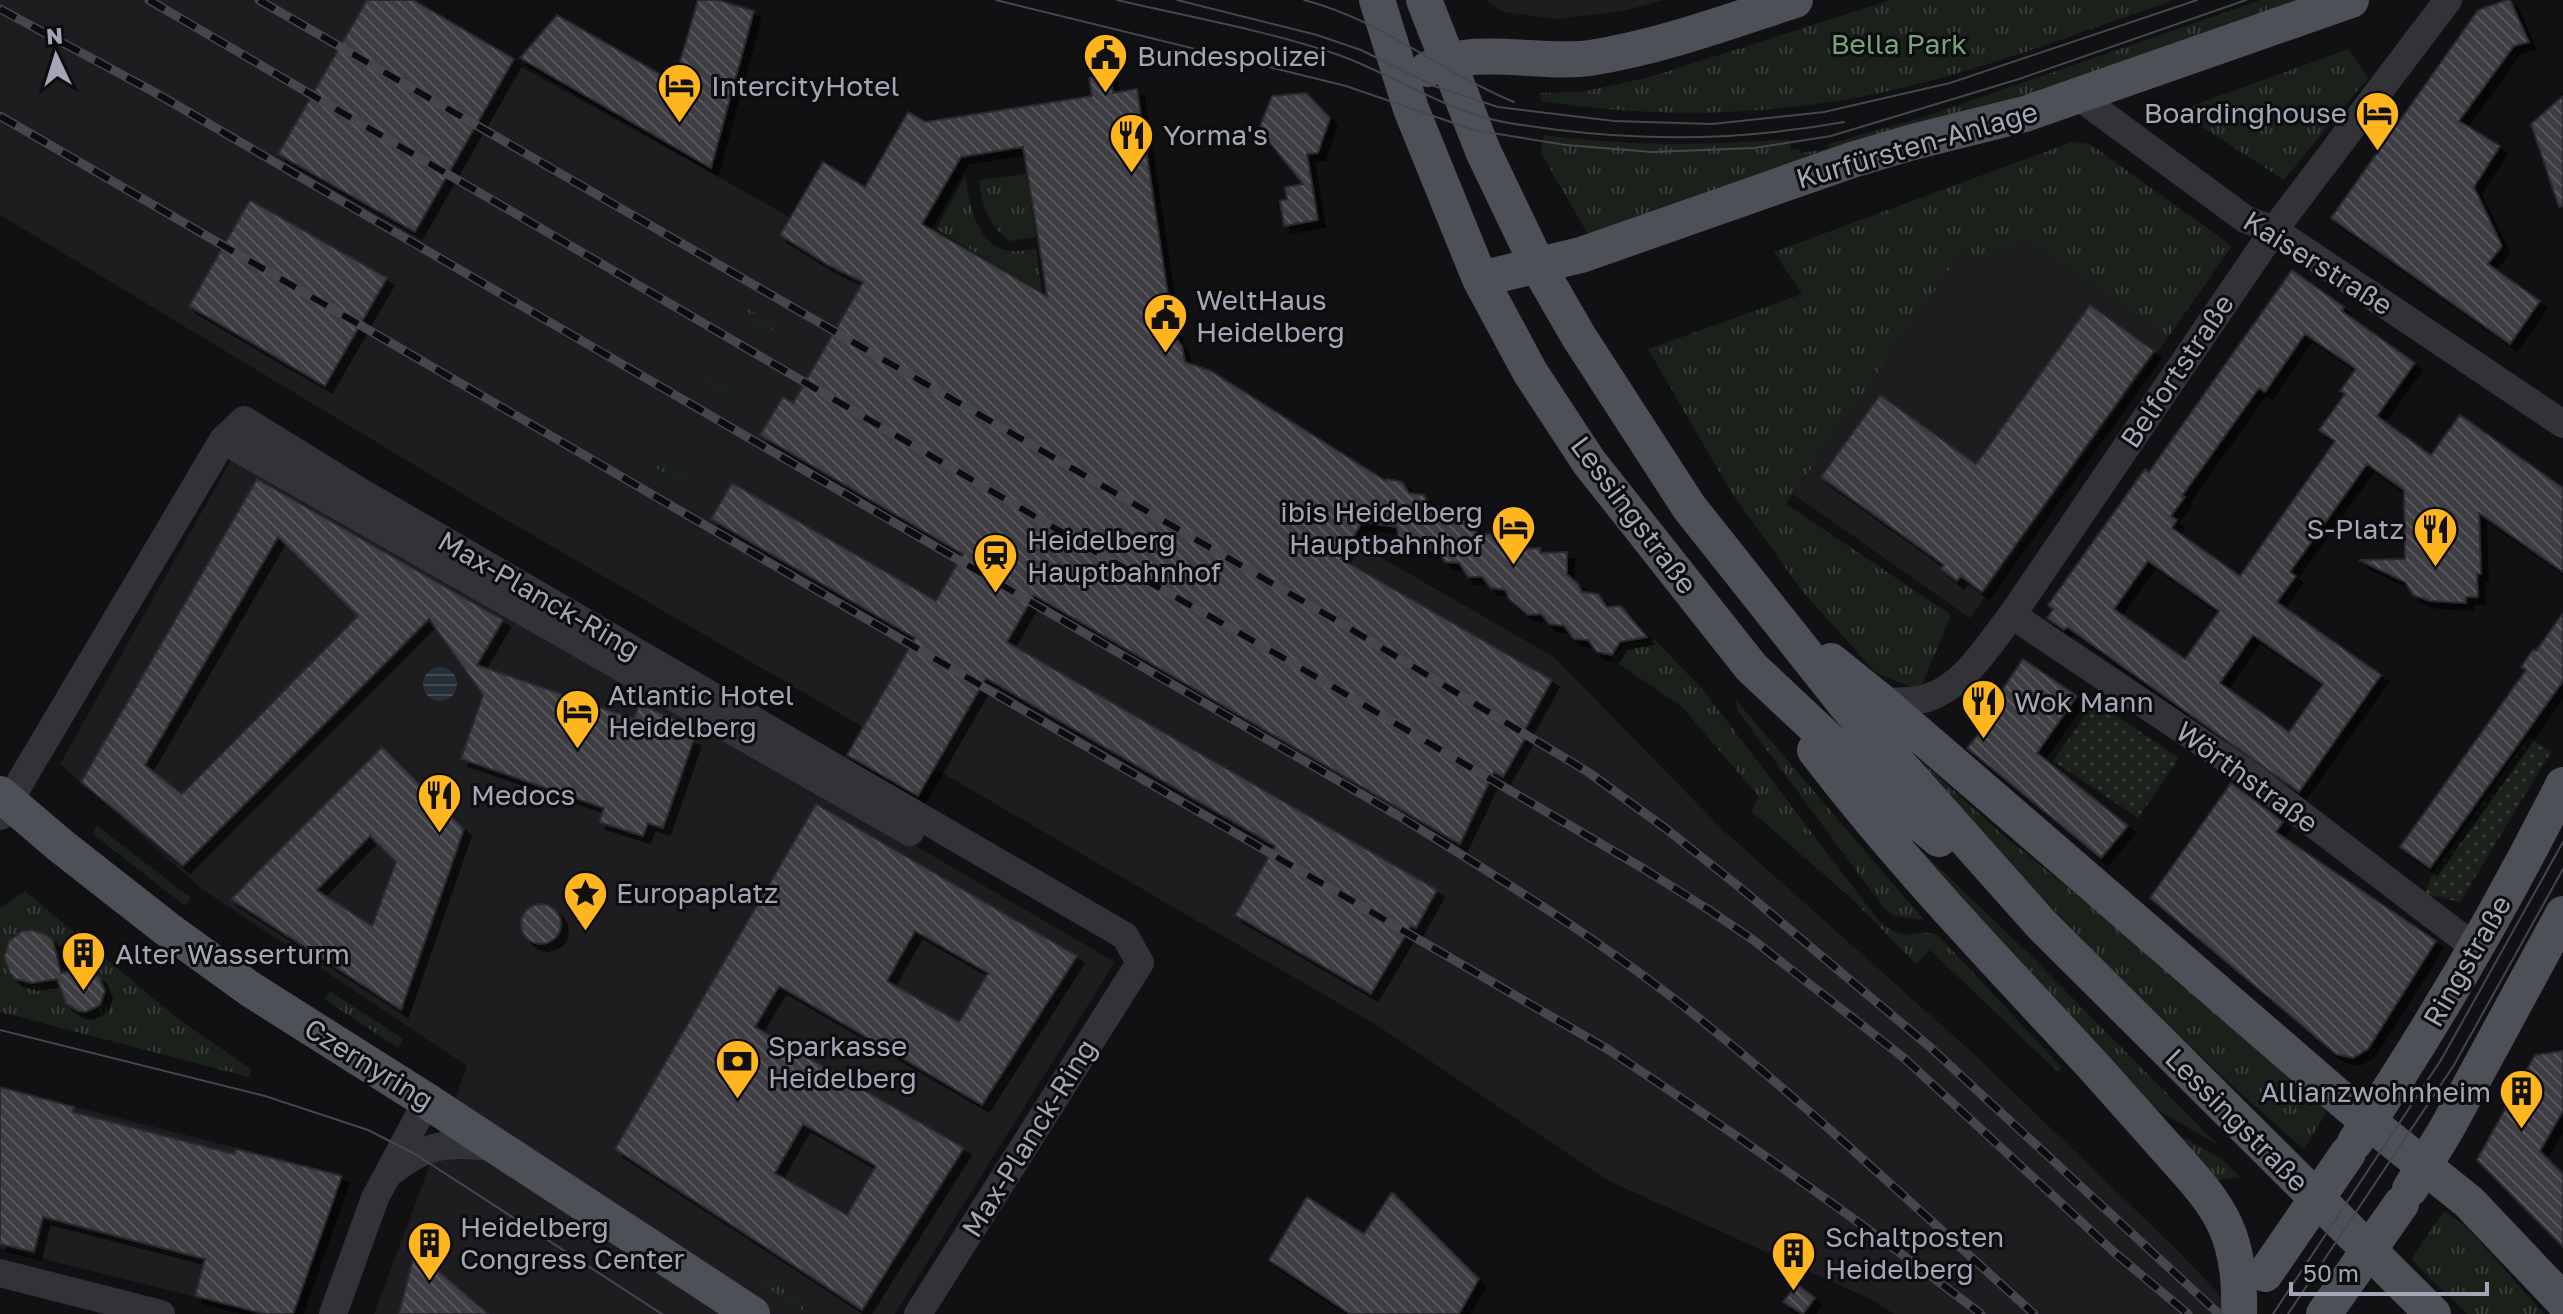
<svg xmlns="http://www.w3.org/2000/svg" width="2563" height="1314" font-family="'Golos Text',sans-serif">
	<style>
		.built { fill: #1d1d20 }
		.grass { fill: url(#grass-tufts) }
		.garden { fill: url(#garden-dots) }
		.water { fill: url(#water-rules) }
		.building { fill: url(#building-back-hatch); stroke: #2b2b2f; stroke-width: 2; fill-rule: evenodd; filter: url(#shadow) }
		.lines { fill: none; stroke-linecap: round; stroke-linejoin: round }
		.minor { stroke: #323339; stroke-width: 28 }
		.major { stroke: #4e5058; stroke-width: 36 }
		.tram { stroke: #45474e; stroke-width: 2 }
		.rail-casing { stroke: #45474e; stroke-width: 9 }
		.rail { stroke: #0c0c0e; stroke-width: 6; stroke-dasharray: 18; stroke-linecap: butt }
		.major-bridge { stroke: #4e5058; stroke-width: 36 }
		.labels { text-anchor: middle; stroke-width: 6; stroke-linejoin: round; paint-order: stroke }
		.park-label { font-size: 28px; fill: #76a379; stroke: #0c0c0e }
		.poi-label { font-size: 28px; fill: #a1a7b5; stroke: #0c0c0e; text-anchor: start }
		.street-label { font-size: 28px; fill: #a1a7b5; stroke: #0c0c0e }
	</style>
	<defs>
		<pattern id="grass-tufts" width="24" height="20" patternUnits="userSpaceOnUse" patternTransform="scale(2)"><rect width="24" height="20" fill="#19211a"/><path d="M3 7l-1-3M5 7V3M7 7l1-3M15 17l-1-3M17 17v-4M19 17l1-3" fill="none" stroke="#373e39"/></pattern>
		<pattern id="garden-dots" width="8" height="8" patternUnits="userSpaceOnUse" patternTransform="scale(2)"><rect width="8" height="8" fill="#19211a"/><path d="M2 2h.1M6 6h.1" fill="none" stroke="#373e39" stroke-width="1.8" stroke-linecap="round"/></pattern>
		<pattern id="water-rules" width="6" height="5" patternUnits="userSpaceOnUse" patternTransform="scale(2)"><rect width="6" height="5" fill="#273038"/><path d="M0 2.5h6" fill="none" stroke="#434b53"/></pattern>
		<pattern id="building-back-hatch" width="6" height="6" patternUnits="userSpaceOnUse" patternTransform="scale(2)"><rect width="6" height="6" fill="#3d3e43"/><path d="M-1 5l2 2M0 0l6 6M5-1l2 2" fill="none" stroke="#56575c"/></pattern>
		<filter id="shadow"><feDropShadow dx="7" dy="7" stdDeviation="0" flood-color="#0009"/></filter>
	</defs>
	<rect width="100%" height="100%" fill="#111113"/>
	<path class="built" d="M0 0H402L772 207 1554 657 1724 831 1976 1056 2177 1250 2238 1314H1894L1872 1300 1609 1181 1378 1026 474 501 0 215Z
		M1486 0H1665L1623 11 1558 19 1503 12Z
		M2030 245 2169 336 1970 618 1793 494 1962 252 1980 264 1993 253 2006 248Z
		M248 458 1115 962 895 1314H374L467 1066 202 889 60 764 231 460Z
		M0 1088 340 1174 295 1314H265L0 1248Z"/>
	<path class="grass" d="M1891 0H2174C2084 31 1995 66 1902 88 1784 116 1661 120 1541 101V93L1581 92 1650 77Z
		M2261 0H2317L1589 236 1541 153 1544 135C1627 146 1706 146 1789 139L1791 150 1799 149 1800 153 1828 149 1829 144 1927 116Z
		M2349 49 2368 78 2284 180 2178 111Z
		M2072 142 2090 144 2232 246 2169 336 2030 245C2009 247 1996 250 1980 264L1962 252 1786 504 1951 615 1920 690 1876 673 1803 592 1731 492 1648 349 1802 294 1774 252Z
		M1026 174 1036 237 1010 241C988 226 982 205 979 180Z
		M965 176C969 201 976 242 1004 250 1014 253 1026 250 1036 249L1042 292 936 229Z
		M748 309 775 324 770 333 743 317Z
		M708 376 736 391 731 399 704 384Z
		M661 459 688 475 683 483 656 468Z
		M1655 640 1704 691 1879 921C1910 946 1910 927 1938 935L2062 1068 2058 1072 1930 950 1916 964 1852 899 1751 811 1759 797 1681 706 1610 658 1626 643Z
		M1736 700 1924 920 1894 916 1885 909 1737 710Z
		M1918 758 2003 835 2333 1102 2304 1149C2163 1029 2037 893 1911 759Z
		M1886 817 2026 951 2218 1145 2147 1104Z
		M97 826 191 898 185 906 92 833Z
		M25 891 177 1018 252 1070 249 1077 0 1012V908Z
		M330 991 403 1039 398 1048 324 999Z
		M2170 1130 2222 1159 2240 1177 2216 1180Z
		M2444 1211 2467 1227 2544 1314H2467L2411 1259Z
		M761 1275 805 1303 802 1310 757 1281Z"/>
	<path class="garden" d="M2095 701 2179 758 2138 818 2053 761Z
		M2528 737 2551 752 2460 902 2425 894 2431 877Z"/>
	<path class="water" d="M423 684a17 17 0 1 1 34 0a17 17 0 1 1-34 0Z"/>
	<path class="building" d="M367 0H413L514 59 415 232 278 154Z
		M698 0H718L754 11 711 168 520 58 557 15 674 82Z
		M2507 0H2510L2529 42 2514 46 2459 121 2500 146 2474 187 2502 246 2488 264 2540 301 2510 344 2331 218 2478 10Z
		M1110 75 1113 93 1137 89 1169 302 1176 338 1182 346 1185 362 1211 371 1386 481 1387 479 1402 482 1409 493 1424 495 1431 507 1446 508 1455 520 1471 522 1477 533 1491 534 1499 546 1520 549 1540 548V553L1567 552V574L1578 584 1582 592 1598 594 1607 607 1621 606 1647 637 1620 642 1612 655 1597 652 1588 640 1574 639 1564 626 1549 624 1541 614 1528 615 1509 599 1505 590 1491 588 1482 577H1468L1459 563 1445 562 1437 551 1422 549 1416 543 1400 548 1397 527 1362 522 1341 559 1552 680 1522 735 1526 737 1503 777 1494 772 1460 844 1034 595 1007 642 1437 890 1416 928 1411 926 1371 994 1235 915 1275 846 986 678 918 796 847 755 915 638 711 519 732 483 936 601 963 554 760 435 783 397 793 403 863 282 828 265 780 235 823 162 865 187 908 112 926 122 1092 96 1089 78ZM1023 147 1039 243 1047 296 922 224 961 157Z
		M1306 93 1330 118 1318 153 1307 154 1318 220 1284 226 1280 201 1287 199 1285 187 1303 184 1259 129 1272 96Z
		M2563 96V206L2559 207 2531 124Z
		M250 200 387 278 325 386 189 306Z
		M2292 270 2344 307 2342 311 2415 363 2377 416 2431 455 2460 415 2563 488V572L2479 513 2481 574H2477L2478 597H2466V603L2430 601 2413 595 2405 582 2359 560 2405 559 2404 490 2367 464 2290 572 2296 576 2277 602 2381 675 2299 792 2067 627 2064 630 2047 618 2053 609 2048 605 2145 469 2149 472ZM2305 334 2356 369 2340 391 2345 394 2319 430 2335 441 2240 576 2172 528 2177 520 2171 516 2185 497 2182 496 2259 388 2265 392ZM2148 561 2219 611 2185 659 2114 609ZM2253 635 2323 684 2289 732 2220 683Z
		M2090 305 2154 351 1982 592 1961 576 1957 581 1941 569 1944 565 1821 477 1880 395 1976 464Z
		M257 479 503 620 477 665 634 719 639 704 682 722 678 734 694 739 663 828 648 823 643 836 599 822 604 808 461 759 483 695 429 619 183 866 81 782ZM278 537 358 616 182 794 145 765Z
		M2563 613V681L2430 868 2400 847 2526 670 2521 667 2533 650 2536 651Z
		M2023 659 2077 696 2037 753 2128 826 2101 858 1967 748 1986 725 1981 721Z
		M382 747 464 829 401 1010 231 899ZM370 836 396 862 372 926 317 890Z
		M2231 783 2283 822 2276 832 2436 941 2368 1049 2353 1058 2336 1054 2150 898Z
		M816 804 1077 956 982 1105 779 986 755 1027 964 1148 862 1310 615 1149ZM915 931 988 973 959 1022 887 981ZM803 1124 876 1166 847 1215 775 1173Z
		M521 924a20 20 0 1 1 40 0a20 20 0 1 1-40 0Z
		M31 930 47 935 53 941 61 973 86 970 99 977 105 991 100 1005 86 1012 78 1011 66 1003 57 979 32 983 16 979 10 973 4 957 9 941 22 931Z
		M2563 1051V1111L2540 1151 2563 1174V1247L2477 1160 2535 1055Z
		M0 1087 74 1107 73 1112 234 1154 236 1149 342 1176 293 1314H265L195 1296 205 1259 43 1217 34 1252 0 1244Z
		M1392 1192 1479 1279 1459 1314H1350L1269 1260 1307 1197 1364 1234Z
		M415 1251 488 1314H399Z
		M1797 1284 1815 1298 1803 1314 1783 1302Z"/>
	<g class="lines">
		<path class="minor" d="M2078 96 2245 219 2274 230 2563 424
			M223 440 910 832
			M2012 615 2247 773 2477 949
			M1883 703C1897 701 1914 702 1927 698 1965 686 1988 645 2012 615L2274 230 2448 0
			M0 816 223 440 244 420 354 488 1125 936 1140 963
			M391 1172C431 1140 449 1144 497 1147
			M0 1273 161 1314
			M333 1314 375 1198 427 1101
			M918 1314 1140 963"/>
		<path class="major" d="M1377 0 1411 109 1480 279 1530 372 1589 462 1751 667 1899 806 1939 839
			M1424 0 1483 151 1538 266 1579 337 1689 507 1846 705 2042 925 2433 1314
			M1428 69C1473 44 1539 65 1590 58 1660 47 1728 22 1795 0
			M1480 279 1581 255 1852 160 1909 143 2025 114 2351 0
			M1831 661 1883 703 2348 1105 2469 1202 2563 1301
			M1815 750C1901 863 2001 966 2097 1070 2121 1097 2146 1125 2170 1152 2190 1175 2212 1197 2225 1225 2238 1253 2240 1284 2239 1314
			M0 794 61 846 167 929 250 989 427 1101 752 1314
			M2355 1142C2432 1028 2501 908 2563 785
			M2410 1189 2447 1128 2563 914"/>
		<path class="tram" d="M996 0 1346 86 1474 130 1566 145 1652 152 1754 148 1831 136 2019 79 2246 0
			M1117 0C1189 17 1265 30 1336 54 1382 70 1423 97 1470 113 1498 123 1529 126 1559 130 1655 142 1750 139 1844 122
			M1177 0 1317 35 1361 50 1434 86 1498 107 1614 121 1712 124 1824 112 1950 83 2197 0
			M1304 0C1382 20 1441 72 1514 102
			M0 1030 265 1096 368 1130 415 1154 662 1314
			M2273 1314 2441 1060 2563 842
			M2288 1314 2454 1065 2563 869"/>
		<defs>
			<path id="rail" d="M149 0 1089 548 1294 664 1644 869 1709 910 1752 939 1904 1058 2115 1253 2188 1314
				M259 0 1334 619 1588 772 1665 828 1738 886 1930 1047 2219 1314
				M0 9 154 92 1399 816C1504 881 1610 946 1706 1024 1819 1116 1926 1217 2034 1314
				M0 116 1609 1050C1736 1134 1860 1221 1981 1314"/>
		</defs>
		<use href="#rail" class="rail-casing"/>
		<use href="#rail" class="rail"/>
		<path class="major-bridge" d="M2265 1274 2348 1153
			M2324 1314 2401 1204"/>
	</g>
	<defs>
		<symbol id="civic-pin" viewBox="-11 -11 22 30"><path d="M0 17L-7.5 6A9.5 9.5 0 1 1 7.5 6Z" fill="#ffb51e" stroke="#0c0c0e"/><path d="M-.6-6.5H3V-4.5H.6V-3L4-1V1h2V6H-6V1h2V-1L-.6-3ZM-1.2 2.5V6h2.4V2.5Z" fill="#111"/></symbol>
		<symbol id="hotel-pin" viewBox="-11 -11 22 30"><path d="M0 17L-7.5 6A9.5 9.5 0 1 1 7.5 6Z" fill="#ffb51e" stroke="#0c0c0e"/><path d="M-6-4.5h1.5V1H6V5H4.5V3h-9V5H-6ZM-4 0a1.8 1.8 0 1 1 3.6 0ZM.5 0V-2.5h3Q6-2.5 6 0Z" fill="#111"/></symbol>
		<symbol id="restaurant-pin" viewBox="-11 -11 22 30"><path d="M0 17L-7.5 6A9.5 9.5 0 1 1 7.5 6Z" fill="#ffb51e" stroke="#0c0c0e"/><path d="M-5-6h1v4h1v-4h1v4h1v-4h1v5L-1.5 .5V6h-2V.5L-5-1ZM5-6V6H3V1.5H1.5Q1.5-4 5-6Z" fill="#111"/></symbol>
		<symbol id="station-pin" viewBox="-11 -11 22 30"><path d="M0 17L-7.5 6A9.5 9.5 0 1 1 7.5 6Z" fill="#ffb51e" stroke="#0c0c0e"/><path d="M-3-6H3Q5-6 5-4V2Q5 4 3 4L4.5 6H3L1.5 4h-3L-3 6H-4.5L-3 4Q-5 4-5 2V-4Q-5-6-3-6ZM-3.5-4v3h7v-3ZM-3.5 1v1.5H-2V1ZM2 1v1.5H3.5V1Z" fill="#111"/></symbol>
		<symbol id="sight-pin" viewBox="-11 -11 22 30"><path d="M0 17L-7.5 6A9.5 9.5 0 1 1 7.5 6Z" fill="#ffb51e" stroke="#0c0c0e"/><path d="M0-6L1.8-2.2L6-1.7L2.9 1.2L3.7 5.4L0 3.3L-3.7 5.4L-2.9 1.2L-6-1.7L-1.8-2.2Z" fill="#111"/></symbol>
		<symbol id="building-pin" viewBox="-11 -11 22 30"><path d="M0 17L-7.5 6A9.5 9.5 0 1 1 7.5 6Z" fill="#ffb51e" stroke="#0c0c0e"/><path d="M-4-6H4V6H1V3H-1V6H-4ZM-2.5-4.3h1.7v1.8h-1.7ZM.8-4.3h1.7v1.8H.8ZM-2.5-1h1.7V.8h-1.7ZM.8-1h1.7V.8H.8Z" fill="#111"/></symbol>
		<symbol id="bank-pin" viewBox="-11 -11 22 30"><path d="M0 17L-7.5 6A9.5 9.5 0 1 1 7.5 6Z" fill="#ffb51e" stroke="#0c0c0e"/><path d="M-6-4H6V4H-6ZM0-2.3a2.3 2.3 0 1 0 0 4.6a2.3 2.3 0 1 0 0-4.6Z" fill="#111"/></symbol>
	</defs>
	<g fill-rule="evenodd">
		<use href="#civic-pin" x="1080" y="30" width="51" height="69"/>
		<use href="#hotel-pin" x="654" y="60" width="51" height="69"/>
		<use href="#hotel-pin" x="2352" y="88" width="51" height="69"/>
		<use href="#restaurant-pin" x="1106" y="110" width="51" height="69"/>
		<use href="#civic-pin" x="1140" y="290" width="51" height="69"/>
		<use href="#hotel-pin" x="1488" y="502" width="51" height="69"/>
		<use href="#restaurant-pin" x="2410" y="504" width="51" height="69"/>
		<use href="#station-pin" x="970" y="530" width="51" height="69"/>
		<use href="#restaurant-pin" x="1958" y="676" width="51" height="69"/>
		<use href="#hotel-pin" x="552" y="686" width="51" height="69"/>
		<use href="#restaurant-pin" x="414" y="770" width="51" height="69"/>
		<use href="#sight-pin" x="560" y="868" width="51" height="69"/>
		<use href="#building-pin" x="58" y="928" width="51" height="69"/>
		<use href="#bank-pin" x="712" y="1036" width="51" height="69"/>
		<use href="#building-pin" x="2496" y="1066" width="51" height="69"/>
		<use href="#building-pin" x="404" y="1218" width="51" height="69"/>
		<use href="#building-pin" x="1768" y="1228" width="51" height="69"/>
	</g>
	<g class="labels">
		<g class="park-label">
			<text x="1899" y="54">Bella Park</text>
		</g>
		<g class="poi-label">
			<text x="1137" y="66">Bundespolizei</text>
			<text x="711" y="96">IntercityHotel</text>
			<text x="2347" y="123" text-anchor="end">Boardinghouse</text>
			<text x="1163" y="145">Yorma's</text>
			<text x="1196" y="310">WeltHaus<tspan x="1196" dy="32">Heidelberg</tspan></text>
			<text x="1483" y="522" text-anchor="end">ibis Heidelberg<tspan x="1483" dy="32">Hauptbahnhof</tspan></text>
			<text x="2404" y="539" text-anchor="end">S-Platz</text>
			<text x="1027" y="550">Heidelberg<tspan x="1027" dy="32">Hauptbahnhof</tspan></text>
			<text x="608" y="705">Atlantic Hotel<tspan x="608" dy="32">Heidelberg</tspan></text>
			<text x="2014" y="712">Wok Mann</text>
			<text x="471" y="805">Medocs</text>
			<text x="616" y="903">Europaplatz</text>
			<text x="115" y="964">Alter Wasserturm</text>
			<text x="768" y="1056">Sparkasse<tspan x="768" dy="32">Heidelberg</tspan></text>
			<text x="2491" y="1102" text-anchor="end">Allianzwohnheim</text>
			<text x="460" y="1237">Heidelberg<tspan x="460" dy="32">Congress Center</tspan></text>
			<text x="1825" y="1247">Schaltposten<tspan x="1825" dy="32">Heidelberg</tspan></text>
		</g>
		<g class="street-label">
			<text transform="translate(1917 145) rotate(-16)" y="10">Kurfürsten-Anlage</text>
			<text transform="translate(2318 263) rotate(32)" y="10">Kaiserstraße</text>
			<text transform="translate(2177 371) rotate(-56)" y="10">Belfortstraße</text>
			<text transform="translate(1634 515) rotate(53)" y="10">Lessingstraße</text>
			<text transform="translate(539 595) rotate(30)" y="10">Max-Planck-Ring</text>
			<text transform="translate(2247 777) rotate(36)" y="10">Wörthstraße</text>
			<text transform="translate(2467 961) rotate(-60)" y="10">Ringstraße</text>
			<text transform="translate(369 1064) rotate(32)" y="10">Czernyring</text>
			<text transform="translate(2237 1120) rotate(45)" y="10">Lessingstraße</text>
			<text transform="translate(1029 1138) rotate(-58)" y="10">Max-Planck-Ring</text>
		</g>
	</g>
	<g transform="translate(56 56) rotate(356)" stroke="#0c0c0e" stroke-width="6" paint-order="stroke">
	<path d="M0-6L14 30L0 20L-14 30Z" fill="#a1a7b5"/>
	<text y="-12" font-size="22" font-weight="bold" text-anchor="middle" fill="#a1a7b5">N</text>
	</g>
	<path d="M2291 1282v12h196v-12" fill="none" stroke="#a1a7b5" stroke-width="4"/>
	<text x="2303" y="1282" font-size="24" fill="#a1a7b5" stroke="#0c0c0e" stroke-width="6" paint-order="stroke">50 m</text>
</svg>
